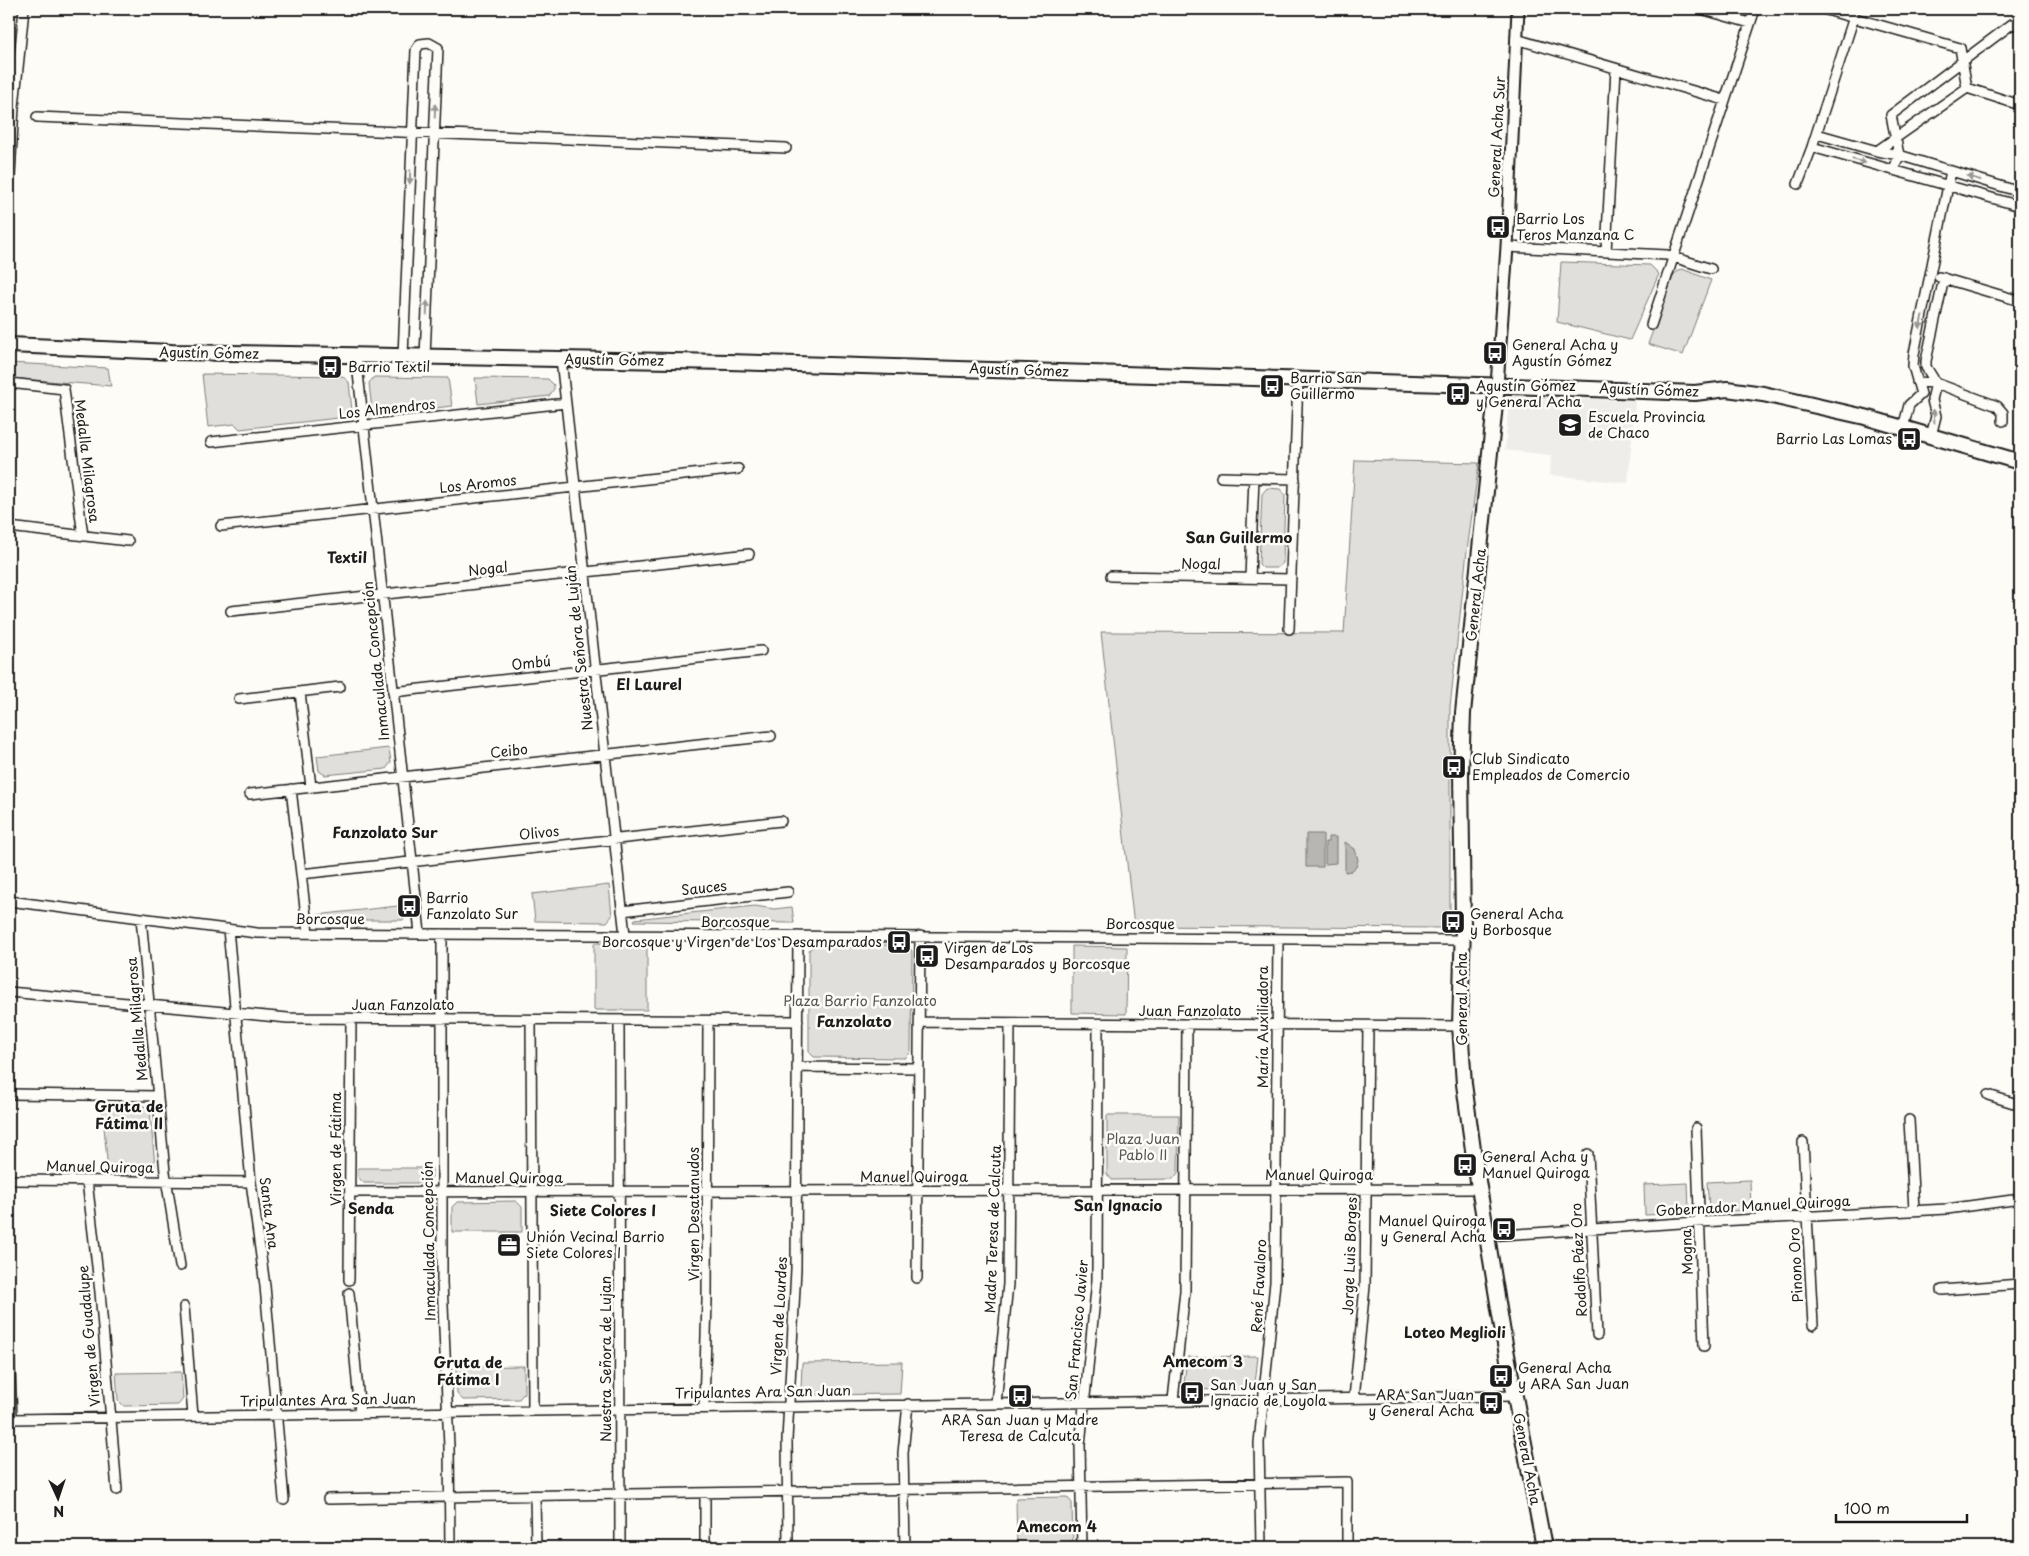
<svg xmlns="http://www.w3.org/2000/svg" width="2029" height="1556" font-family="'Playpen Sans',sans-serif">
	<style>
		.built { fill: #eeede9 }
		.green { fill: #e0dfdb; stroke: #7e7e7c }
		.water { fill: #b7b6b2; stroke: #797876 }
		.lines { fill: none; stroke-linecap: round; stroke-linejoin: round }
		.minor-casing { stroke: #1c1c1c; stroke-width: 12 }
		.tertiary-casing { stroke: #1c1c1c; stroke-width: 15 }
		.secondary-casing { stroke: #1c1c1c; stroke-width: 18 }
		.minor { stroke: #fdfcf7; stroke-width: 9 }
		.tertiary { stroke: #fdfcf7; stroke-width: 11 }
		.secondary { stroke: #fdfcf7; stroke-width: 14 }
		.oneway { fill: #989794 }
		.labels { text-anchor: middle; stroke-width: 5; stroke-linejoin: round; paint-order: stroke }
		.street-label { font-size: 14px; fill: #1c1c1c; stroke: #fdfcf7 }
		.poi-label { font-size: 14px; fill: #1c1c1c; stroke: #fdfcf7; text-anchor: start }
		.park-label { font-size: 14px; fill: #575655; stroke: #fdfcf7 }
		.neighbourhood-label { font-size: 15px; font-weight: bold; fill: #1c1c1c; stroke: #fdfcf7 }
	</style>
	<rect width="100%" height="100%" fill="#fdfcf7"/>
	<filter id="ink" filterUnits="userSpaceOnUse"><feTurbulence type="fractalNoise" baseFrequency=".02" numOctaves="2"/><feDisplacementMap in="SourceGraphic" scale="10" xChannelSelector="R" yChannelSelector="G"/><feConvolveMatrix kernelMatrix="1 2 1 2 8 2 1 2 1" color-interpolation-filters="sRGB"/></filter>
	<g filter="url(#ink)">
		<path class="built" d="M1515 395 1635 401 1628 483 1550 475 1551 455 1505 450 1509 400Z"/>
		<path class="green" d="M1561 262 1650 265 1659 274 1630 340 1557 322Z
			M1682 269 1711 280 1683 355 1648 344 1674 274Z
			M9 363 108 368 111 386 9 378Z
			M202 374 342 376 349 382 352 411 347 417 240 429 235 424 208 427Z
			M374 377 448 378 452 406 378 415 372 410 369 383Z
			M475 378 548 379 554 385V389L549 396 478 404Z
			M1355 460 1479 463 1467 551 1450 707V923L1444 928 1134 926 1101 632 1344 633Z
			M1267 488 1280 489 1285 495 1283 563 1277 568H1263L1259 564 1262 494Z
			M389 748 391 762 386 769 325 775 319 771 317 756Z
			M609 885 612 916 607 922 535 921 532 894Z
			M407 905 408 914 403 920H321L316 915Z
			M755 906 774 909 792 907 794 923 634 921 635 919Z
			M594 943 647 944V1010H594Z
			M815 945H907L912 951 911 1052 905 1058 814 1057 809 1052V950Z
			M1072 946 1127 947 1126 1014 1072 1013Z
			M102 1105 144 1106 150 1111 155 1166 149 1171H108Z
			M1107 1115H1179L1178 1173 1173 1179 1112 1180 1107 1174Z
			M358 1168H432V1177L427 1183H364L358 1177Z
			M1750 1180 1751 1210 1713 1212 1709 1208 1707 1182Z
			M1688 1183 1689 1210 1685 1213 1645 1215 1644 1185Z
			M516 1201 522 1207V1232H452V1207L457 1202Z
			M1258 1356 1255 1384 1249 1389 1190 1390 1184 1384 1187 1357Z
			M902 1362 900 1394 806 1395 801 1389 802 1363Z
			M524 1366V1393L519 1399 463 1400 457 1394 456 1367Z
			M181 1372 183 1399 178 1405 124 1406 118 1400 116 1373Z
			M1067 1497 1072 1503 1073 1547H1017L1016 1498Z"/>
		<path class="water" d="M1306 834H1323V867H1306Z
			M1328 837H1336V863L1325 864V842H1328Z
			M1345 842 1355 849 1358 860 1356 867 1351 871 1345 872Z"/>
		<g class="lines">
			<defs>
				<path id="minor" d="M1701 9 1750 23
					M1823 9 1960 48 1967 88
					M1516 39 1724 100
					M37 117 786 148
					M1817 134 1877 151 1899 155 2020 192
					M1812 147 2020 206
					M1877 151 1967 88 2020 105
					M1894 170 1899 155 1891 115 2012 24 2020 26
					M1798 184 1812 147 1854 17
					M9 191 14 107 24 9
					M1507 247 1667 255 1711 269
					M1606 252 1616 69
					M1939 277 2020 301
					M1651 325 1755 9
					M356 355 420 933
					M403 356 416 50 420 44 429 43 438 48 425 357
					M561 359 625 935
					M1917 382 1936 383 1997 406 2003 413V421
					M9 383 64 389 83 536
					M1903 428 1909 405 1921 394 1913 366 1914 354 1951 171
					M1931 436 1936 416 1932 400 1936 383 1926 367V361L1944 278
					M211 442 566 403
					M1221 477 1295 479
					M221 526 738 469
					M9 527 128 541
					M1111 576 1291 579
					M1250 578 1254 478
					M231 611 749 554
					M1289 629 1298 379
					M300 692 311 787
					M393 692 761 651
					M239 699 340 687
					M291 789 308 933
					M250 794 771 736
					M301 874 781 821
					M9 901 257 933 1462 940
					M622 911 788 892
					M141 918 165 1172 180 1266
					M228 929 251 1182 265 1286 284 1500
					M442 934V1282L449 1447 450 1547
					M9 992 288 1018 798 1021
					M2017 1018 2020 1019
					M531 1020 533 1410
					M619 1020 620 1547
					M920 1022 1460 1026
					M797 1067 919 1068
					M9 1094 158 1096
					M1988 1095 2020 1105
					M1909 1120 1914 1210
					M1696 1128 1704 1346
					M1803 1142 1813 1325
					M1588 1154 1597 1335
					M9 1180 251 1182
					M87 1181 100 1292 117 1490
					M350 1192 1479 1189
					M1487 1236 1681 1223 1947 1209 2020 1199
					M917 1278 920 936
					M349 1280 351 1019
					M1942 1290 2020 1284
					M349 1293 360 1413
					M184 1307 193 1416
					M9 1344 12 1419 1515 1396
					M1354 1398 1365 1286 1368 1026
					M1173 1400 1185 1291 1187 1024
					M996 1403 1008 1284 1010 1023
					M704 1407 707 1300 708 1021
					M705 1493V1547
					M535 1496 536 1547
					M328 1499 1347 1482V1547
					M788 1547 787 1440 796 1269 798 936
					M905 1547 903 1453 908 1404
					M1082 1547 1080 1445 1097 1280 1098 1024
					M1261 1547 1259 1443 1275 1282 1278 939"/>
				<path id="tertiary" d="M1497 385 1507 247 1518 9"/>
				<path id="secondary" d="M9 345 172 352 729 362 1511 386 1695 393 1727 389 1763 394 1865 417 2020 462
					M1497 385 1463 713 1461 773 1463 925 1460 1026 1464 1084 1474 1157 1504 1339 1544 1547"/>
			</defs>
			<use href="#minor" class="minor-casing"/>
			<use href="#tertiary" class="tertiary-casing"/>
			<use href="#secondary" class="secondary-casing"/>
			<use href="#minor" class="minor"/>
			<use href="#tertiary" class="tertiary"/>
			<use href="#secondary" class="secondary"/>
		</g>
		<defs><path id="oneway-solid" d="M-6-.8H1V-3.2L6.5 0L1 3.2V.8H-6Z" transform="scale(1.25)"/></defs>
		<g class="oneway">
			<use href="#oneway-solid" transform="translate(435 111) rotate(-88)"/>
			<use href="#oneway-solid" transform="translate(1859 161) rotate(16)"/>
			<use href="#oneway-solid" transform="translate(410 177) rotate(92)"/>
			<use href="#oneway-solid" transform="translate(1974 178) rotate(-163)"/>
			<use href="#oneway-solid" transform="translate(427 308) rotate(-88)"/>
			<use href="#oneway-solid" transform="translate(1921 322) rotate(102)"/>
			<use href="#oneway-solid" transform="translate(1934 416) rotate(-94)"/>
		</g>
	</g>
	<defs>
		<symbol id="bus-square" viewBox="-11 -11 22 22"><rect x="-9" y="-9" width="18" height="18" rx="4" fill="#1c1c1c" stroke="#fdfcf7"/><path d="M-5-6H5V4H4V6H2V4H-2V6H-4V4H-5ZM-3.5-4V0h7V-4ZM-3.5 1.2v1.5H-2V1.2ZM2 1.2v1.5H3.5V1.2Z" fill="#fff"/></symbol>
		<symbol id="school-square" viewBox="-11 -11 22 22"><rect x="-9" y="-9" width="18" height="18" rx="4" fill="#1c1c1c" stroke="#fdfcf7"/><path d="M0-5L7-2L0 1L-7-2ZM-4 1L0 2.5L4 1V4Q0 6-4 4Z" fill="#fff"/></symbol>
		<symbol id="office-square" viewBox="-11 -11 22 22"><rect x="-9" y="-9" width="18" height="18" rx="4" fill="#1c1c1c" stroke="#fdfcf7"/><path d="M-6-3h4V-5.5h4V-3h4V5H-6ZM-1-4.5V-3h2v-1.5ZM-6 0V1H6V0Z" fill="#fff"/></symbol>
	</defs>
	<g fill-rule="evenodd">
		<use href="#bus-square" x="1484" y="213" width="28" height="28"/>
		<use href="#bus-square" x="1481" y="339" width="28" height="28"/>
		<use href="#bus-square" x="316" y="353" width="28" height="28"/>
		<use href="#bus-square" x="1258" y="372" width="28" height="28"/>
		<use href="#bus-square" x="1444" y="380" width="28" height="28"/>
		<use href="#school-square" x="1556" y="411" width="28" height="28"/>
		<use href="#bus-square" x="1895" y="425" width="28" height="28"/>
		<use href="#bus-square" x="1440" y="753" width="28" height="28"/>
		<use href="#bus-square" x="395" y="892" width="28" height="28"/>
		<use href="#bus-square" x="1439" y="908" width="28" height="28"/>
		<use href="#bus-square" x="885" y="928" width="28" height="28"/>
		<use href="#bus-square" x="913" y="942" width="28" height="28"/>
		<use href="#bus-square" x="1451" y="1151" width="28" height="28"/>
		<use href="#bus-square" x="1490" y="1215" width="28" height="28"/>
		<use href="#office-square" x="495" y="1231" width="28" height="28"/>
		<use href="#bus-square" x="1487" y="1362" width="28" height="28"/>
		<use href="#bus-square" x="1178" y="1379" width="28" height="28"/>
		<use href="#bus-square" x="1006" y="1382" width="28" height="28"/>
		<use href="#bus-square" x="1477" y="1389" width="28" height="28"/>
	</g>
	<g class="labels">
		<g class="street-label">
			<text transform="translate(1497 137) rotate(-87)" y="5">General Acha Sur</text>
			<text transform="translate(209 353) rotate(1)" y="5">Agustín Gómez</text>
			<text transform="translate(614 360) rotate(1)" y="5">Agustín Gómez</text>
			<text transform="translate(1019 370) rotate(2)" y="5">Agustín Gómez</text>
			<text transform="translate(1649 390) rotate(2)" y="5">Agustín Gómez</text>
			<text transform="translate(387 409) rotate(-6)" y="5">Los Almendros</text>
			<text transform="translate(87 461) rotate(83)" y="5">Medalla Milagrosa</text>
			<text transform="translate(478 484) rotate(-6)" y="5">Los Aromos</text>
			<text transform="translate(1201 564) rotate(1)" y="5">Nogal</text>
			<text transform="translate(488 569) rotate(-6)" y="5">Nogal</text>
			<text transform="translate(1476 595) rotate(-84)" y="5">General Acha</text>
			<text transform="translate(579 648) rotate(-96)" y="5">Nuestra Señora de Luján</text>
			<text transform="translate(376 661) rotate(-96)" y="5">Inmaculada Concepción</text>
			<text transform="translate(531 663) rotate(-6)" y="5">Ombú</text>
			<text transform="translate(509 751) rotate(-6)" y="5">Ceibo</text>
			<text transform="translate(539 833) rotate(-6)" y="5">Olivos</text>
			<text transform="translate(704 888) rotate(-6)" y="5">Sauces</text>
			<text x="330" y="924">Borcosque</text>
			<text x="735" y="927">Borcosque</text>
			<text x="1140" y="929">Borcosque</text>
			<text transform="translate(1462 999) rotate(-90)" y="5">General Acha</text>
			<text x="403" y="1010">Juan Fanzolato</text>
			<text x="1190" y="1016">Juan Fanzolato</text>
			<text transform="translate(137 1019) rotate(-95)" y="5">Medalla Milagrosa</text>
			<text transform="translate(1263 1027) rotate(-90)" y="5">María Auxiliadora</text>
			<text transform="translate(336 1149) rotate(-90)" y="5">Virgen de Fátima</text>
			<text transform="translate(100 1167) rotate(1)" y="5">Manuel Quiroga</text>
			<text x="1319" y="1180">Manuel Quiroga</text>
			<text x="914" y="1182">Manuel Quiroga</text>
			<text x="509" y="1183">Manuel Quiroga</text>
			<text transform="translate(1753 1206) rotate(-3)" y="5">Gobernador Manuel Quiroga</text>
			<text transform="translate(269 1213) rotate(83)" y="5">Santa Ana</text>
			<text transform="translate(694 1214) rotate(-90)" y="5">Virgen Desatanudos</text>
			<text transform="translate(993 1229) rotate(-88)" y="5">Madre Teresa de Calcuta</text>
			<text transform="translate(429 1241) rotate(-91)" y="5">Inmaculada Concepción</text>
			<text transform="translate(1687 1252) rotate(-92)" y="5">Mogna</text>
			<text transform="translate(1350 1256) rotate(-88)" y="5">Jorge Luis Borges</text>
			<text transform="translate(1579 1260) rotate(-93)" y="5">Rodolfo Páez Oro</text>
			<text transform="translate(1796 1265) rotate(-93)" y="5">Pinono Oro</text>
			<text transform="translate(1259 1286) rotate(-87)" y="5">René Favaloro</text>
			<text transform="translate(779 1316) rotate(-87)" y="5">Virgen de Lourdes</text>
			<text transform="translate(1077 1330) rotate(-85)" y="5">San Francisco Javier</text>
			<text transform="translate(89 1336) rotate(-95)" y="5">Virgen de Guadalupe</text>
			<text transform="translate(606 1359) rotate(-90)" y="5">Nuestra Señora de Lujan</text>
			<text transform="translate(763 1392) rotate(-1)" y="5">Tripulantes Ara San Juan</text>
			<text transform="translate(328 1400) rotate(-1)" y="5">Tripulantes Ara San Juan</text>
			<text transform="translate(1527 1459) rotate(79)" y="5">General Acha</text>
		</g>
		<g class="poi-label">
			<text x="1516" y="224">Barrio Los<tspan x="1516" dy="16">Teros Manzana C</tspan></text>
			<text x="1512" y="350">General Acha y<tspan x="1512" dy="16">Agustín Gómez</tspan></text>
			<text x="348" y="372">Barrio Textil</text>
			<text x="1290" y="383">Barrio San<tspan x="1290" dy="16">Guillermo</tspan></text>
			<text x="1476" y="391">Agustín Gómez<tspan x="1476" dy="16">y General Acha</tspan></text>
			<text x="1588" y="422">Escuela Provincia<tspan x="1588" dy="16">de Chaco</tspan></text>
			<text x="1892" y="444" text-anchor="end">Barrio Las Lomas</text>
			<text x="1472" y="764">Club Sindicato<tspan x="1472" dy="16">Empleados de Comercio</tspan></text>
			<text x="426" y="903">Barrio<tspan x="426" dy="16">Fanzolato Sur</tspan></text>
			<text x="1470" y="919">General Acha<tspan x="1470" dy="16">y Borbosque</tspan></text>
			<text x="882" y="947" text-anchor="end">Borcosque y Virgen de Los Desamparados</text>
			<text x="944" y="953">Virgen de Los<tspan x="944" dy="16">Desamparados y Borcosque</tspan></text>
			<text x="1482" y="1162">General Acha y<tspan x="1482" dy="16">Manuel Quiroga</tspan></text>
			<text x="1486" y="1226" text-anchor="end">Manuel Quiroga<tspan x="1486" dy="16">y General Acha</tspan></text>
			<text x="526" y="1242">Unión Vecinal Barrio<tspan x="526" dy="16">Siete Colores I</tspan></text>
			<text x="1518" y="1373">General Acha<tspan x="1518" dy="16">y ARA San Juan</tspan></text>
			<text x="1210" y="1390">San Juan y San<tspan x="1210" dy="16">Ignacio de Loyola</tspan></text>
			<text x="1474" y="1400" text-anchor="end">ARA San Juan<tspan x="1474" dy="16">y General Acha</tspan></text>
			<text x="1020" y="1425" text-anchor="middle">ARA San Juan y Madre<tspan x="1020" dy="16">Teresa de Calcuta</tspan></text>
		</g>
		<g class="park-label">
			<text x="860" y="1006">Plaza Barrio Fanzolato</text>
			<text x="1143" y="1144">Plaza Juan<tspan x="1143" dy="16">Pablo II</tspan></text>
		</g>
		<g class="neighbourhood-label">
			<text x="1239" y="543">San Guillermo</text>
			<text x="347" y="563">Textil</text>
			<text x="649" y="690">El Laurel</text>
			<text x="385" y="838">Fanzolato Sur</text>
			<text x="854" y="1027">Fanzolato</text>
			<text x="129" y="1112">Gruta de<tspan x="129" dy="17">Fátima II</tspan></text>
			<text x="1118" y="1211">San Ignacio</text>
			<text x="371" y="1214">Senda</text>
			<text x="603" y="1216">Siete Colores I</text>
			<text x="1455" y="1338">Loteo Meglioli</text>
			<text x="1203" y="1367">Amecom 3</text>
			<text x="468" y="1368">Gruta de<tspan x="468" dy="17">Fátima I</tspan></text>
			<text x="1057" y="1532">Amecom 4</text>
		</g>
	</g>
	<rect width="2029" height="1556" fill="none" stroke="#fdfcf7" stroke-width="30"/>
	<rect x="15" y="15" width="1999" height="1526" fill="none" stroke="#1c1c1c" stroke-width="2" filter="url(#ink)"/>
	<g transform="translate(58 1498) rotate(177)" stroke="#fdfcf7" stroke-width="4" paint-order="stroke">
	<path d="M0-4L9 19L0 12L-9 19Z" fill="#1c1c1c"/>
	<text y="-8" font-size="14" font-weight="bold" text-anchor="middle" fill="#1c1c1c">N</text>
	</g>
	<path d="M1836 1514v8h131v-8" fill="none" stroke="#1c1c1c" stroke-width="2.5"/>
	<text x="1844" y="1514" font-size="15" fill="#1c1c1c" stroke="#fdfcf7" stroke-width="4" paint-order="stroke">100 m</text>
</svg>
